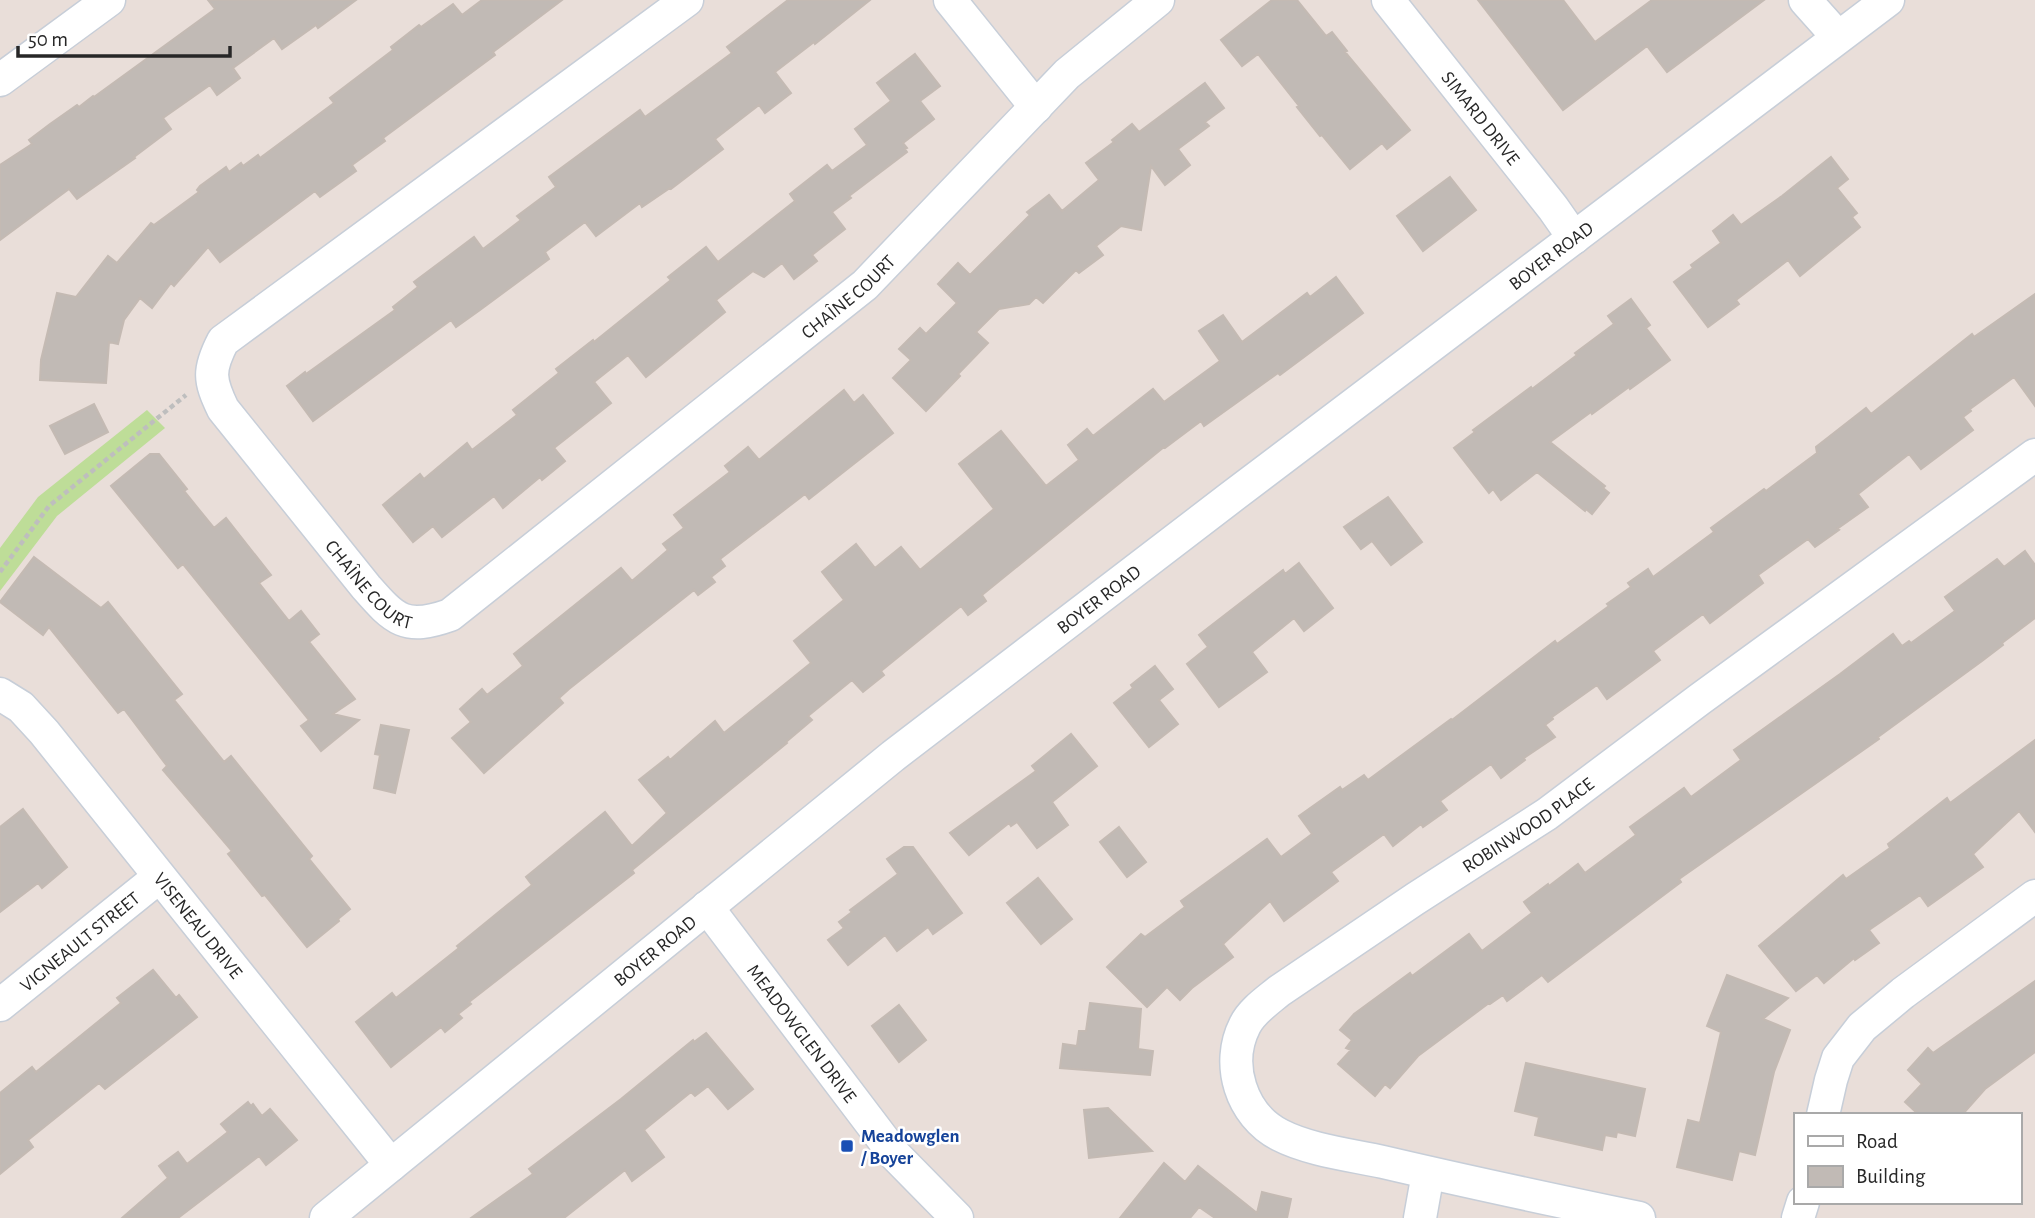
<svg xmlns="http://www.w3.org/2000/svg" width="2035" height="1218" font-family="'Alegreya Sans',sans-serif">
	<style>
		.green { fill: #bedd98 }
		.building { fill: #c1bab5; stroke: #c4bab3; stroke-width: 2 }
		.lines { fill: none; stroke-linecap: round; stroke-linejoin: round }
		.minor-casing { stroke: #c7ced8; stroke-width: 35 }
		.path { stroke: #bebebe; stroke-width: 4.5; stroke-dasharray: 5 3.5; stroke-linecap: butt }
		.minor { stroke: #fff; stroke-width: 32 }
		.transit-dot { fill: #1a4fb4; stroke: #fff; stroke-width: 2.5 }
		.labels { text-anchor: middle; stroke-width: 5; stroke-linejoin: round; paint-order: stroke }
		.street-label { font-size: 19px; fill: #272727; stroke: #fff }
		.transit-label { font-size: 19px; font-weight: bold; fill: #164399; stroke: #fff; text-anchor: start }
	</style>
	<rect width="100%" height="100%" fill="#e9ded9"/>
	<path class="green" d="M147 410 165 428 57 516 0 591V548L38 497Z"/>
	<path class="building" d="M208 0H356L318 28 316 25 282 49 274 38 233 68 240 78 217 95 210 85 163 118 171 129 134 157 135 158 77 199 69 189 0 240V165L32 144 29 140 50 124 77 105 79 107 93 96 94 97 215 9Z
		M482 0H562L493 52 495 55 383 138 385 141 352 165 356 171 320 197 315 191 220 262 208 247 174 286 171 283 152 308 140 298 124 320 118 344 109 342 106 383 40 380 41 360 57 293 76 297 108 256 117 263 151 223 154 225 199 192 197 190 200 186 226 167 229 172 241 163 243 166 258 155 260 158 334 103 330 98 393 50 391 47 419 25 421 27 453 4 462 15Z
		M788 0H870L815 44 814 42 775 72 791 93 765 113 759 105 715 139 723 149 671 189 670 188 642 207 640 203 596 236 585 222 545 252 549 259 480 310 456 327 451 320 313 421 287 386 305 372 306 374 395 310 393 307 418 287 414 282 474 237 483 249 521 220 517 216 556 187 549 177 640 110 645 117 698 78 732 53 727 47Z
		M1272 0H1297L1326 36 1332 32 1347 51 1345 52 1410 130 1387 149 1382 143 1350 169 1322 135 1320 136 1297 107 1299 106 1258 54 1242 66 1221 40Z
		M1478 0H1563L1595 42 1652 0H1764L1667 72 1647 46 1563 110Z
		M915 54 940 86 920 101 934 119 903 143 907 148 905 149 907 152 849 196 851 198 832 212 845 229 812 255 817 261 794 279 782 263 764 277 753 271 716 300 725 312 646 377 628 355 594 382 611 403 554 448 565 461 542 480 540 477 503 508 494 496 442 537 433 526 413 542 383 505 420 474 424 479 467 443 472 450 517 415 513 410 559 373 556 369 593 340 594 342 671 280 668 277 706 247 718 262 795 201 790 194 827 165 832 171 867 145 855 129 891 101 877 83Z
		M1205 83 1224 108 1205 122 1209 126 1178 149 1190 165 1165 185 1151 166 1141 230 1121 226 1096 246 1103 255 1079 273 1076 270 1043 303 1036 297 1029 304 999 309 976 332 988 343 958 374 960 376 926 411 893 378 911 360 899 349 920 328 926 334 957 303 938 284 958 263 970 275 1030 215 1027 212 1049 195 1062 211 1099 180 1086 163 1114 142 1112 140 1132 124 1139 132Z
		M1831 157 1848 179 1837 188 1857 213 1852 217 1860 227 1800 276 1788 260 1736 300 1739 304 1708 327 1674 282 1693 268 1691 265 1721 243 1713 231 1733 215 1741 225 1782 196Z
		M1450 177 1476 210 1423 251 1397 216Z
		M1336 277 1363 313 1280 375 1278 373 1204 426 1201 421 1165 448 1164 447 982 595 986 601 968 615 961 606 881 671 884 675 863 692 852 680 808 716 812 720 786 742 787 743 632 870 634 873 469 1002 471 1004 458 1014 462 1018 445 1032 441 1027 391 1067 356 1022 392 993 396 998 459 948 457 946 532 885 526 877 605 812 632 846 667 813 639 780 668 757 670 760 715 721 724 733 811 663 794 641 844 600 822 572 856 544 875 568 901 547 920 570 994 509 959 464 1001 431 1046 486 1079 460 1068 445 1087 429 1093 436 1153 389 1164 402 1220 361 1199 331 1223 315 1242 342 1307 293 1310 297Z
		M2035 294V406L2014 377 1970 409 1971 411 1963 417 1973 430 1921 469 1909 454 1858 494 1868 507 1837 529 1839 530 1815 547 1808 539 1758 575 1763 583 1710 623 1703 614 1653 651 1660 660 1607 699 1597 685 1552 717 1553 719 1545 725 1555 737 1524 758 1525 760 1501 778 1491 764 1440 801 1447 810 1423 827 1421 824 1393 846 1384 834 1331 872 1338 881 1284 921 1270 901 1223 944 1233 957 1192 988 1180 1000 1167 987 1147 1007 1107 967 1141 934 1145 937 1185 907 1181 901 1267 839 1281 857 1312 834 1299 816 1340 787 1342 790 1364 775 1368 780 1451 719 1452 720 1555 641 1557 644 1609 606 1607 604 1631 587 1628 583 1648 569 1653 577 1714 532 1711 528 1764 489 1766 491 1817 453 1816 447 1866 408 1871 414 1972 334 1974 337Z
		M1631 299 1650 325 1646 328 1670 360 1630 389 1629 387 1592 414 1591 412 1550 442 1605 486 1603 488 1609 493 1592 514 1586 509 1585 511 1537 472 1501 500 1493 489 1489 493 1454 448 1475 432 1473 430 1531 387 1532 389 1577 355 1575 353 1614 324 1608 316Z
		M844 390 854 403 863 395 893 433 809 499 805 494 720 559 725 566 711 577 715 582 698 595 694 590 569 689 559 698 563 703 484 773 452 738 471 722 460 709 482 689 487 695 523 666 514 654 621 568 632 581 668 550 663 544 684 528 674 515 730 472 725 466 748 447 759 460Z
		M94 404 108 432 65 454 50 426Z
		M150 454H159L187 489 184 491 214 528 226 518 271 575 259 583 289 621 301 611 319 634 309 642 355 699 333 714 359 720 321 751 301 726 309 720 183 564 178 568 111 486Z
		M1388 497 1422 542 1391 565 1372 541 1361 549 1344 527Z
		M2025 551 2035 565V618L2002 643 2003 645 1982 661 1878 737 1879 739 1679 879 1681 882 1548 982 1542 975 1507 1001 1503 995 1490 1004 1489 1003 1418 1056 1390 1088 1385 1084 1375 1096 1338 1064 1351 1050 1346 1048 1352 1040 1340 1030 1354 1014 1410 973 1412 976 1469 934 1482 951 1532 913 1524 902 1548 884 1549 886 1578 864 1585 873 1636 835 1630 827 1684 788 1691 797 1741 760 1734 750 1840 674 1893 634 1902 646 1909 641 1911 643 1955 611 1945 597 1997 559 2004 567Z
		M34 557 101 608 108 602 182 694 174 700 224 762 231 756 312 856 309 859 350 909 338 919 339 921 307 947 265 895 262 896 228 854 232 851 163 770 167 766 124 709 118 713 49 627 43 635 0 602Z
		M1299 563 1333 608 1304 631 1294 618 1252 652 1267 672 1219 707 1187 664 1208 647 1199 635 1283 570 1285 574Z
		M1155 666 1173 689 1159 700 1178 724 1149 747 1114 703 1133 688 1131 685Z
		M381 725 409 730 395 793 374 788 380 755 375 754Z
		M1071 734 1097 766 1052 802 1068 825 1037 848 1017 822 1011 826 1009 823 969 855 950 833 1036 771 1032 766Z
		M2035 740V832L2019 811 1973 854 1983 867 1928 906 1920 895 1869 930 1879 943 1855 960 1854 958 1824 983 1817 975 1796 991 1759 946 1843 875 1846 879 1890 848 1888 844 1947 798 1950 803Z
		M23 809 67 867 42 888 38 883 0 912V827Z
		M1119 827 1146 862 1127 877 1100 842Z
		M904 847H913L962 913 933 934 928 927 897 951 885 935 848 965 828 940 844 928 839 922 852 912 850 910 898 874 887 859Z
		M1038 878 1072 919 1041 944 1007 903Z
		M153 970 176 998 179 995 197 1017 105 1089 99 1083 28 1140 33 1147 0 1174V1093L32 1067 36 1072 121 1003 117 998Z
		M1727 975 1788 998 1763 1019 1790 1030 1774 1072 1755 1155 1739 1151 1732 1180 1677 1167 1688 1120 1700 1123 1721 1032 1707 1026Z
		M2035 981V1052L1985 1089 1962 1115H1919L1905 1102 1922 1084 1908 1070 1928 1048 1933 1053Z
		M1090 1003 1141 1009 1138 1049 1153 1051 1150 1075 1060 1068 1063 1044 1077 1046 1079 1031H1086Z
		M899 1005 926 1040 899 1062 872 1026Z
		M706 1033 753 1089 728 1109 708 1086 695 1096 691 1092 644 1130 664 1157 632 1181 625 1170 564 1218H471L533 1174 529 1169 621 1099 693 1040 694 1042Z
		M1526 1063 1645 1089 1635 1136 1617 1132 1616 1137 1605 1135 1602 1150 1535 1135 1539 1117 1515 1111Z
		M248 1102 251 1106 253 1104 262 1116 270 1109 297 1140 266 1165 259 1156 178 1218H122L168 1178 159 1166 178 1152 187 1164 228 1132 221 1124Z
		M1108 1108 1152 1151 1089 1158 1084 1110Z
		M1164 1163 1185 1182 1198 1166 1257 1213 1262 1192 1291 1199 1287 1218H1215L1199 1207 1190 1218H1120Z"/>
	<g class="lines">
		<defs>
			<g id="minor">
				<path id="s1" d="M687 0 223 341C208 370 209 380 223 409L366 587C395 620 405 631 450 615L865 285 1067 74 1158 0"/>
				<path d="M950 0 1036 107"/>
				<path id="s2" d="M1388 0 1553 208 1574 238"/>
				<path d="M1805 0 1838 37"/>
				<path d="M0 80 109 0"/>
				<path id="s3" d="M0 694 21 707 44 732 391 1165"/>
				<path id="s4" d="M707 907 895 1155 957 1218"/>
				<path id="s5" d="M0 1005 159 877"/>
				<path d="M1823 1115 1831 1080 1838 1058 1862 1027 1903 993 2035 896"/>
				<path id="s6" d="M326 1218 893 756 1230 498 1888 0"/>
				<path d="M1420 1218 1428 1173"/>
				<path id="s7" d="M1639 1218C1553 1200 1468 1182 1383 1162 1351 1155 1309 1150 1280 1135 1241 1115 1225 1064 1245 1025 1252 1011 1267 1001 1279 991L1415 899 1547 814 1700 699 2035 455"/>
				<path d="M1798 1218 1803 1202"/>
			</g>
		</defs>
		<use href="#minor" class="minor-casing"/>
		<path class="path" d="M0 572 49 506 186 395"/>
		<use href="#minor" class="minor"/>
	</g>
	<rect class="transit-dot" x="840" y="1139" width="14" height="14" rx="3.5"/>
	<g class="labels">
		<g class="street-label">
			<text dy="7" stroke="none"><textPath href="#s2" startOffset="150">SIMARD DRIVE</textPath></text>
			<text dy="7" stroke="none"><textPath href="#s6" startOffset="1558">BOYER ROAD</textPath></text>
			<text dy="7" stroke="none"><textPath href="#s1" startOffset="1484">CHAÎNE COURT</textPath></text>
			<text dy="7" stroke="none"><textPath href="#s1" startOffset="877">CHAÎNE COURT</textPath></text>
			<text dy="7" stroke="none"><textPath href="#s6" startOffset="990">BOYER ROAD</textPath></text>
			<text dy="7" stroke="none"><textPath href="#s7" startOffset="844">ROBINWOOD PLACE</textPath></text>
			<text dy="7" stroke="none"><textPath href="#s3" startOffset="306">VISENEAU DRIVE</textPath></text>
			<text dy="7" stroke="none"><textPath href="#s5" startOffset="102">VIGNEAULT STREET</textPath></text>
			<text dy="7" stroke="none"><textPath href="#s6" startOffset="424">BOYER ROAD</textPath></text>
			<text dy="7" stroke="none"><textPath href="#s4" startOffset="158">MEADOWGLEN DRIVE</textPath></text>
		</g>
		<g class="transit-label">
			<text x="861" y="1142">Meadowglen<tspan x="861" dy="22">/ Boyer</tspan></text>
		</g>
	</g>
	<rect x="1794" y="1113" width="228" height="91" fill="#ffffff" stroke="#a9a9a9" stroke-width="2"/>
	<rect x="1808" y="1136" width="35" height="10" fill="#ffffff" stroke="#a9a9a9" stroke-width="2"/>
	<text x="1856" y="1148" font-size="21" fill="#272727">Road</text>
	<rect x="1808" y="1166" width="35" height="21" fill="#c1bab5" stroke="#a9a9a9" stroke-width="2"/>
	<text x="1856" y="1183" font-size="21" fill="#272727">Building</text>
	<path d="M18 46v10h212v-10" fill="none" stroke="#272727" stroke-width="3.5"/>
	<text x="28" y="46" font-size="21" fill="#272727" stroke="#ffffff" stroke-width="5" paint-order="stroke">50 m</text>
</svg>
